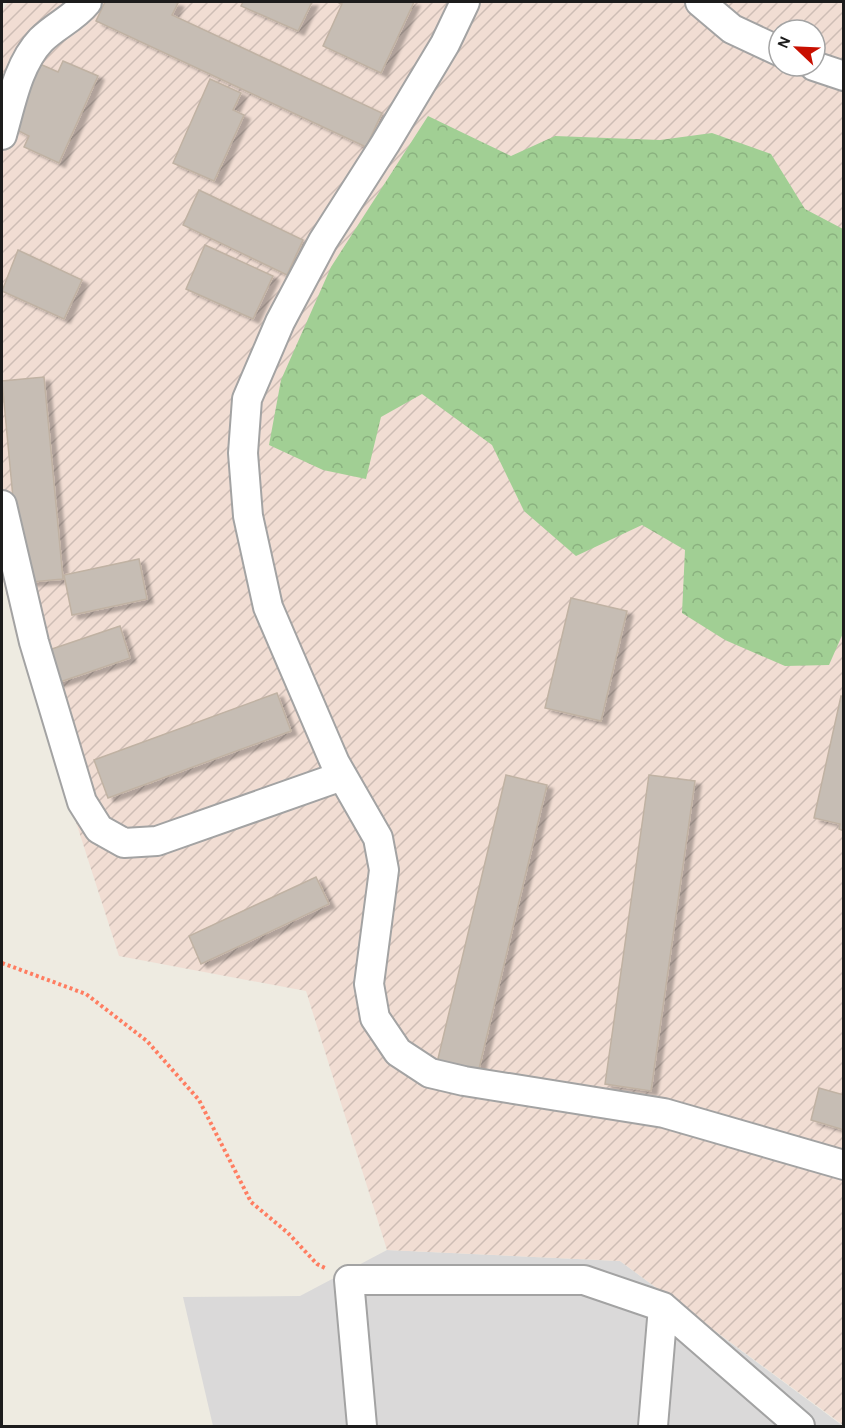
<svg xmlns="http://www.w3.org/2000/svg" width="845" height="1428" font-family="'Alegreya Sans',sans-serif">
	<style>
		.residential { fill: #dad9d9 }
		.military { fill: url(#military-furrows); fill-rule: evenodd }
		.forest { fill: url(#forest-crowns) }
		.building { fill: #c6bdb4; stroke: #c0b2a3; stroke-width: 1.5; filter: url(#shadow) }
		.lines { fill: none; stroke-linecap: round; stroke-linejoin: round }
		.minor-casing { stroke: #a3a3a3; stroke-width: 32 }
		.path { stroke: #ff7d61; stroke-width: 4; stroke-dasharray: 3 3; stroke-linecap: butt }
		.minor { stroke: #fff; stroke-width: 28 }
	</style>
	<defs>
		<pattern id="military-furrows" width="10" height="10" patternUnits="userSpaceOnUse" patternTransform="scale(1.5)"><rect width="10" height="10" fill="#f1ddd3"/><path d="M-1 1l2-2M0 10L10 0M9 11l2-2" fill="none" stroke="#cebdb5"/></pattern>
		<pattern id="forest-crowns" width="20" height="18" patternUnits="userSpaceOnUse" patternTransform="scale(1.5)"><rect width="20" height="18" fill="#a1cf94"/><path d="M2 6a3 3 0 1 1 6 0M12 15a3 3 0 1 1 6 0" fill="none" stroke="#8ab17f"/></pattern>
		<filter id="shadow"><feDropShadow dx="6" dy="4" stdDeviation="1.5" flood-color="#0004"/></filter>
	</defs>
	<rect width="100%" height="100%" fill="#eeebe1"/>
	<path class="residential" d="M387 1250 620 1261 843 1426H213L183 1297 300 1296Z"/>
	<path class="military" d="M8 2H843V1425L620 1261 387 1250 306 991 119 956 16 635 2 576V10ZM779 30H815V66H779Z"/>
	<path class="forest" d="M428 116 511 156 555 136 660 140 712 133 771 154 805 209 843 229 844 631 829 665 785 666 725 640 682 613 685 550 642 525 576 556 524 511 492 445 422 394 381 417 366 479 323 470 269 445 281 380 331 267Z"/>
	<path class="building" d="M105 2H174L178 3 172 15 382 113 366 147 96 21Z
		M243 2H312L298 31 241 6Z
		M337 2H414L381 73 323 46 342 4Z
		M63 61 98 76 59 163 24 147 29 136 11 127 40 64 58 72Z
		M210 79 241 93 233 110 244 115 214 181 173 163Z
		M199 190 303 240 287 275 183 225Z
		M205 245 273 276 253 319 186 289Z
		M18 250 82 280 64 319 2 291Z
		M44 377 63 579 21 583 2 381Z
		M139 559 147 599 72 615 64 575Z
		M571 598 627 611 601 721 545 708Z
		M120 626 130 658 54 684 43 652Z
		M277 693 291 731 108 798 94 760Z
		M841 696 844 697V831L839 829 840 824 814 818Z
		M506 775 547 785 477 1077 436 1067Z
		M649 775 695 781 651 1091 605 1084Z
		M316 877 329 904 201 964 189 936Z
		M819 1088 844 1095V1130L811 1120Z"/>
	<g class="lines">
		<defs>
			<path id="minor" d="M465 2 445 44 385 144 323 241 280 322 247 399 243 453 248 516 268 607 335 763 378 838 384 870 369 984 375 1018 398 1052 430 1073 464 1081 664 1113 844 1165
				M700 2 732 29 779 51
				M814 66 844 76
				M2 135C11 104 18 64 41 40 56 25 73 19 87 2
				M2 505 34 642 82 802 99 829 124 843 157 841 342 776
				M362 1426 349 1280H584L663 1307 800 1426
				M653 1426 663 1307"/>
		</defs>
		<use href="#minor" class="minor-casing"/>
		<path class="path" d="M2 963 86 994 147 1041 199 1100 251 1202 288 1233 317 1264 327 1269"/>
		<use href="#minor" class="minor"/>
	</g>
	<rect width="845" height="1428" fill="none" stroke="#1c1c1c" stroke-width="6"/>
	<g transform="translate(797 48) rotate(293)"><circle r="28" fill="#ffffff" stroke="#a4a4a4" stroke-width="1.5"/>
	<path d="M0-4.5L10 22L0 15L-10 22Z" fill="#c80f00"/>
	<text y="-9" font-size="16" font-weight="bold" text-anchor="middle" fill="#1c1c1c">N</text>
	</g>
</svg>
